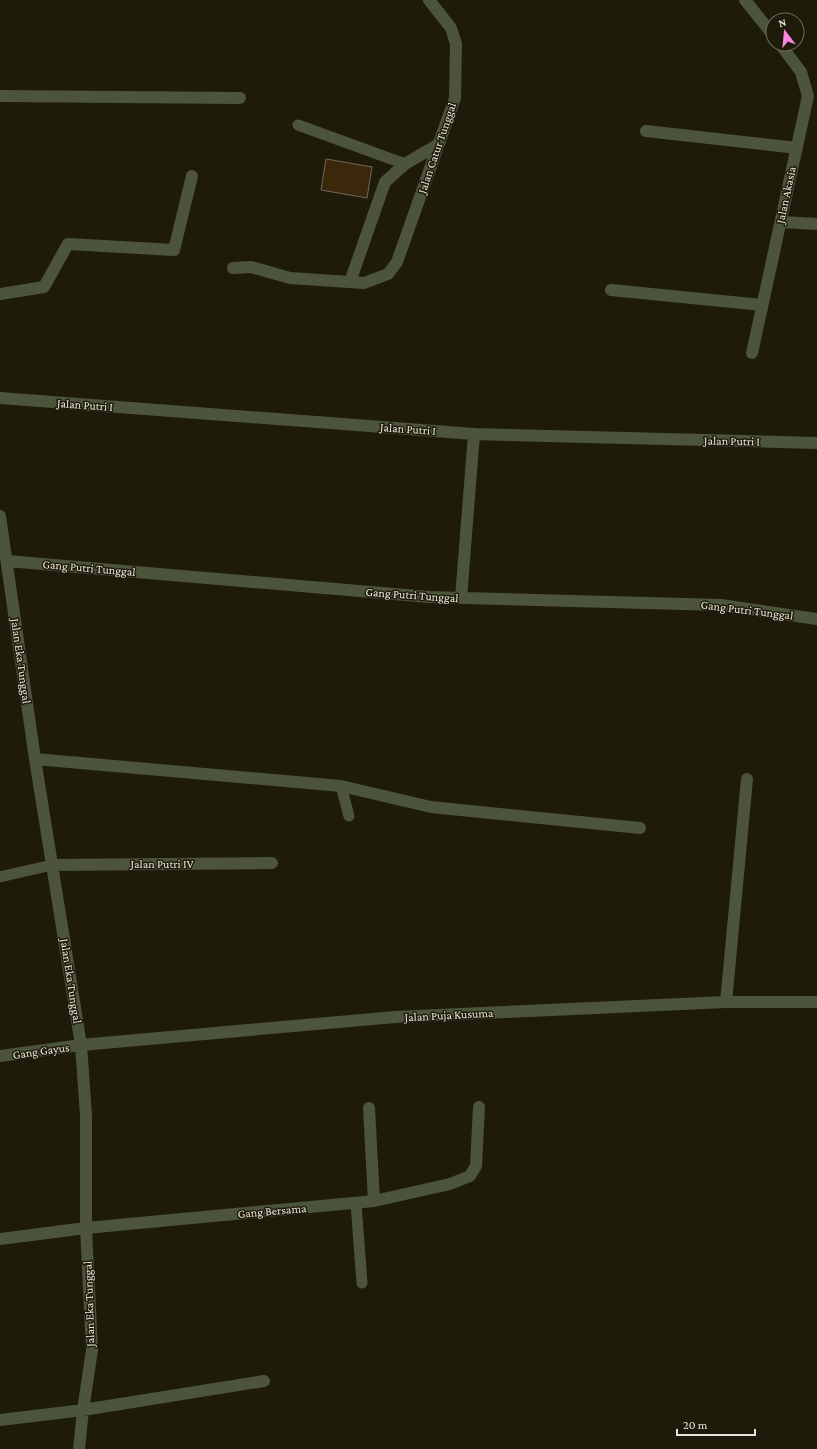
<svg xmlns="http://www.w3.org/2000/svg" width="817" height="1449" font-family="'Crimson Pro',serif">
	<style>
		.building { fill: #3b270a; stroke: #746758 }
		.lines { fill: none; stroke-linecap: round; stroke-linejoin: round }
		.lane { stroke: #4c543c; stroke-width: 11 }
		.street { stroke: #4c543c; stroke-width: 12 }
		.labels { text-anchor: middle; stroke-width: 3; stroke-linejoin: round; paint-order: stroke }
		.street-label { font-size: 12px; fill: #e9e7dd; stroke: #1f1b0b }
	</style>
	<rect width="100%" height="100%" fill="#1f1b0b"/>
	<path class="building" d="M326 159 372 167 367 198 321 190Z"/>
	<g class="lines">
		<path class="lane" d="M298 125 405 164
			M341 786 349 816
			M0 877 52 865
			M356 1203 362 1283"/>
		<path class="street" d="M745 0 773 35
			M0 96 240 98
			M646 131 797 148
			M781 222 817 224
			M233 268 251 267 290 278 364 283 388 274 397 262 455 98 456 44 451 28 429 0
			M350 282 385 182 405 164 439 144
			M611 290 762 305
			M0 294 44 287 68 244 174 250 192 176
			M752 353 808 96 801 72 780 44
			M0 398 474 434 817 443
			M0 516 35 759 81 1045 86 1116V1228L92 1350 83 1410 79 1449
			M7 561 429 597 721 605 817 619
			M461 598 474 434
			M35 759 341 786 431 807 640 828
			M52 865 272 863
			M726 1002 747 779
			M0 1056 81 1045 395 1017 726 1002H817
			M369 1108 374 1201
			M0 1239 86 1228 374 1201 450 1184 470 1176 476 1166 479 1107
			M0 1420 83 1410 264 1381"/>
	</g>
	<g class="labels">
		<g class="street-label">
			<text transform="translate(437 148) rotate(-71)" y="4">Jalan Catur Tunggal</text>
			<text transform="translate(786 195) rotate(-78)" y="4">Jalan Akasia</text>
			<text transform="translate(85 405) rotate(4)" y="4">Jalan Putri I</text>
			<text transform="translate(408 429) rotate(4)" y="4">Jalan Putri I</text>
			<text transform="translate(732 441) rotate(1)" y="4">Jalan Putri I</text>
			<text transform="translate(89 568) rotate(5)" y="4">Gang Putri Tunggal</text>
			<text transform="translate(412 595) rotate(4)" y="4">Gang Putri Tunggal</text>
			<text transform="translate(747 610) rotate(7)" y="4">Gang Putri Tunggal</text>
			<text transform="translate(21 661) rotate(82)" y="4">Jalan Eka Tunggal</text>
			<text x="162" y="868">Jalan Putri IV</text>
			<text transform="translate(71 981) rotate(81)" y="4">Jalan Eka Tunggal</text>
			<text transform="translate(449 1015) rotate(-3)" y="4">Jalan Puja Kusuma</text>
			<text transform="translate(41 1051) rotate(-8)" y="4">Gang Gayus</text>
			<text transform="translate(272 1211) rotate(-5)" y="4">Gang Bersama</text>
			<text transform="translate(89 1304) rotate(-92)" y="4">Jalan Eka Tunggal</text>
		</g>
	</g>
	<g transform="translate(785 32) rotate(344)"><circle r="19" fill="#1f1b0b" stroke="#706d5f"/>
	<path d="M0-3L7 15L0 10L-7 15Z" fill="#fb86e5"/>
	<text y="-6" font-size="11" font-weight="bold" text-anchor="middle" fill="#e9e7dd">N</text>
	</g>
	<path d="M677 1429v6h78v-6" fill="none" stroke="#e9e7dd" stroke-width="2"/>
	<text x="683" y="1429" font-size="12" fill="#e9e7dd" stroke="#1f1b0b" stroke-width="3" paint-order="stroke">20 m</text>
</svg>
